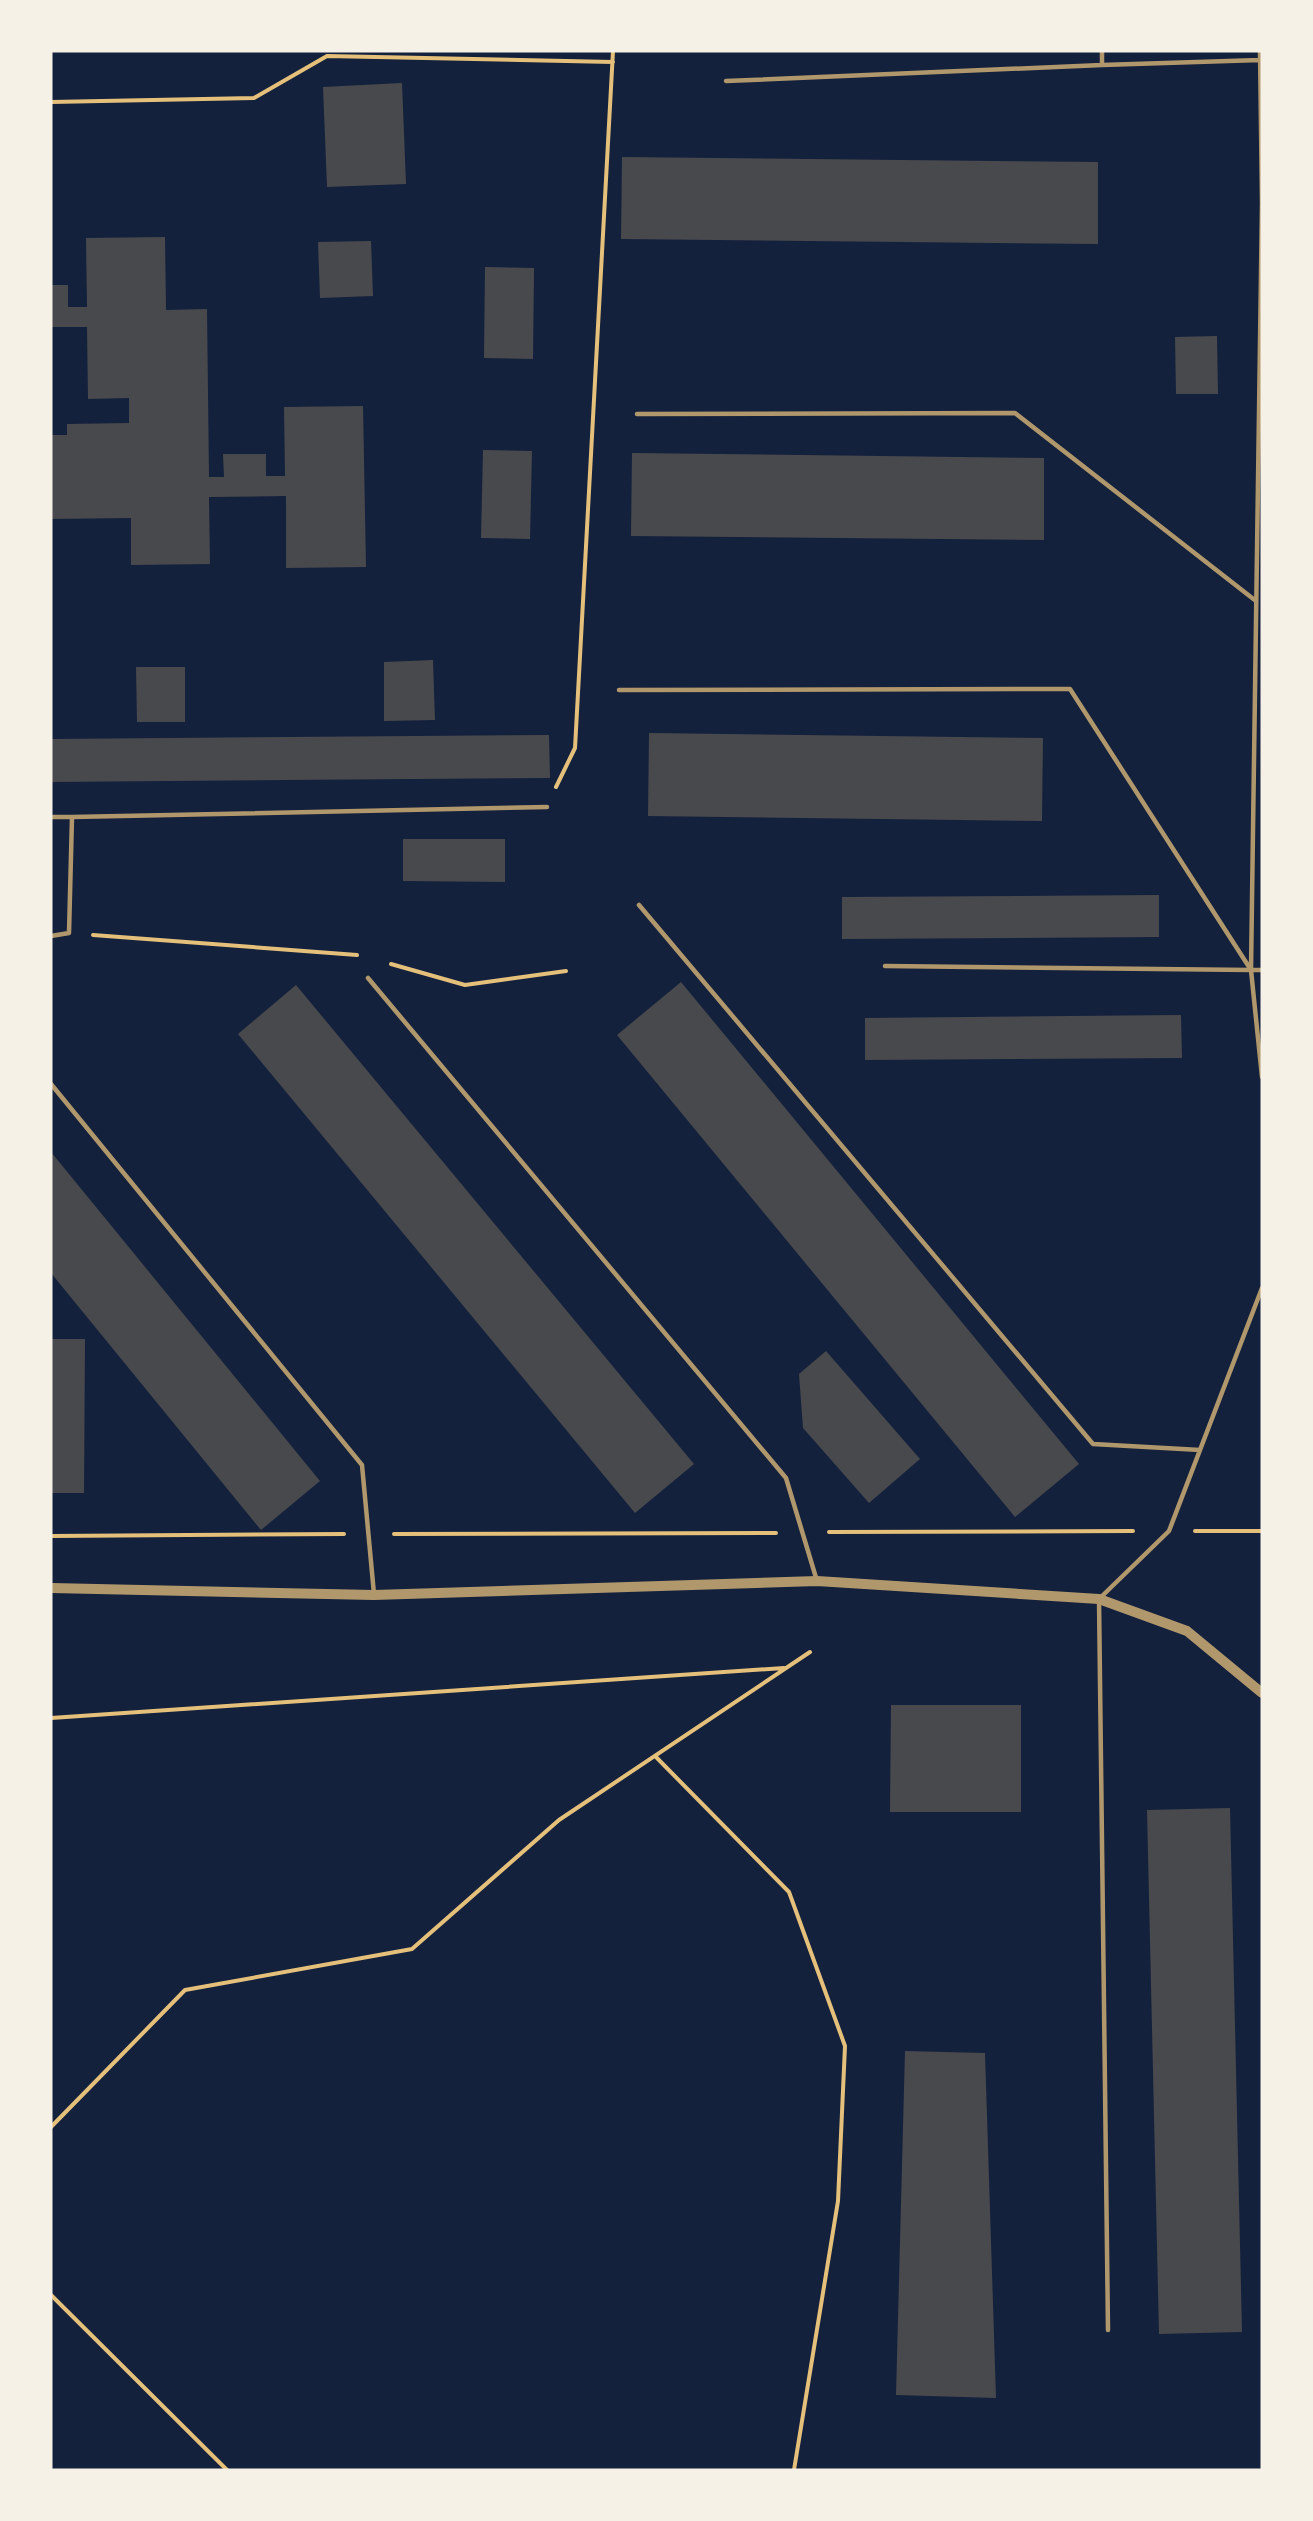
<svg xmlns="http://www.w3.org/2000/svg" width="1313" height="2521" font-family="Overpass,sans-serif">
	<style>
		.building { fill: #48494c }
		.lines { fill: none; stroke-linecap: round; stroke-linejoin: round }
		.path { stroke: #e5c07b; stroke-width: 4 }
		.service { stroke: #b1986c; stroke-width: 4.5 }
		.tertiary { stroke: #b1986c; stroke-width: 10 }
	</style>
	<rect width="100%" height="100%" fill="#14213d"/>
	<path class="building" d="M402 83 406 184 327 187 323 87Z
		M622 157 1098 162V244L621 239Z
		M165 237 166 310 207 309 209 477H224L223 454H266V476H285L284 407 363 406 366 567 286 568V496L209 497 210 564 131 565V518L51 519V435H67V424L129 423V398L88 399 87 327H51V285H68V307H87L86 238Z
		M371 241 373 296 320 298 318 242Z
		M485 267 534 268 533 359 484 358Z
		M1217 336 1218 394H1176L1175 337Z
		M483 450 532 451 530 539 481 538Z
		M632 453 1044 458V540L631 536Z
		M433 660 435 720 384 721V662Z
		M136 667H185V722H137Z
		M649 733 1043 738 1042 821 648 816Z
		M549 735 550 778 51 782V739Z
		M403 839H505V882L403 881Z
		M1159 895V937L842 939V897Z
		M681 982 1079 1464 1015 1517 617 1035Z
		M296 985 694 1464 635 1513 238 1034Z
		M1181 1015 1182 1058 865 1060V1018Z
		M51 1152 320 1481 261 1530 51 1273Z
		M51 1339H85L84 1493H51Z
		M826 1351 920 1459 869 1503 803 1428 799 1374Z
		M891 1705H1021V1812H890Z
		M1230 1808 1242 2332 1159 2334 1147 1810Z
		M905 2051 985 2053 996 2398 896 2395Z"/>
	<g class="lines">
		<path class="path" d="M51 102 254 98 327 56 613 62
			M556 787 575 748 613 51
			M93 935 357 955
			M391 964 465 985 566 971
			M1195 1531H1262
			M829 1532 1133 1531
			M394 1534 776 1533
			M51 1536 344 1534
			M51 1718 784 1668
			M655 1756 789 1892 845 2046 838 2201 794 2470
			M51 2127 185 1990 412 1949 559 1820 810 1652
			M51 2295 227 2470"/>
		<path class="service" d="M1102 51V65L1260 60
			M1260 51 1262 203 1251 970 1262 1077
			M726 81 1102 65
			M637 414 1015 413 1256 601
			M619 690 1070 689 1251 970H1262
			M51 817H72
			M639 905 1093 1444 1200 1450
			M51 936 69 933 72 817 547 807
			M885 966 1251 970
			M368 978 786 1478 817 1581
			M51 1084 362 1465 374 1594
			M1108 2330 1099 1599 1169 1531 1262 1288"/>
		<path class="tertiary" d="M51 1588 374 1595 817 1581 1099 1599 1187 1631 1262 1693"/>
	</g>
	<rect width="1313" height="2521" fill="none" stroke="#f6f1e7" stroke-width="105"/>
</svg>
